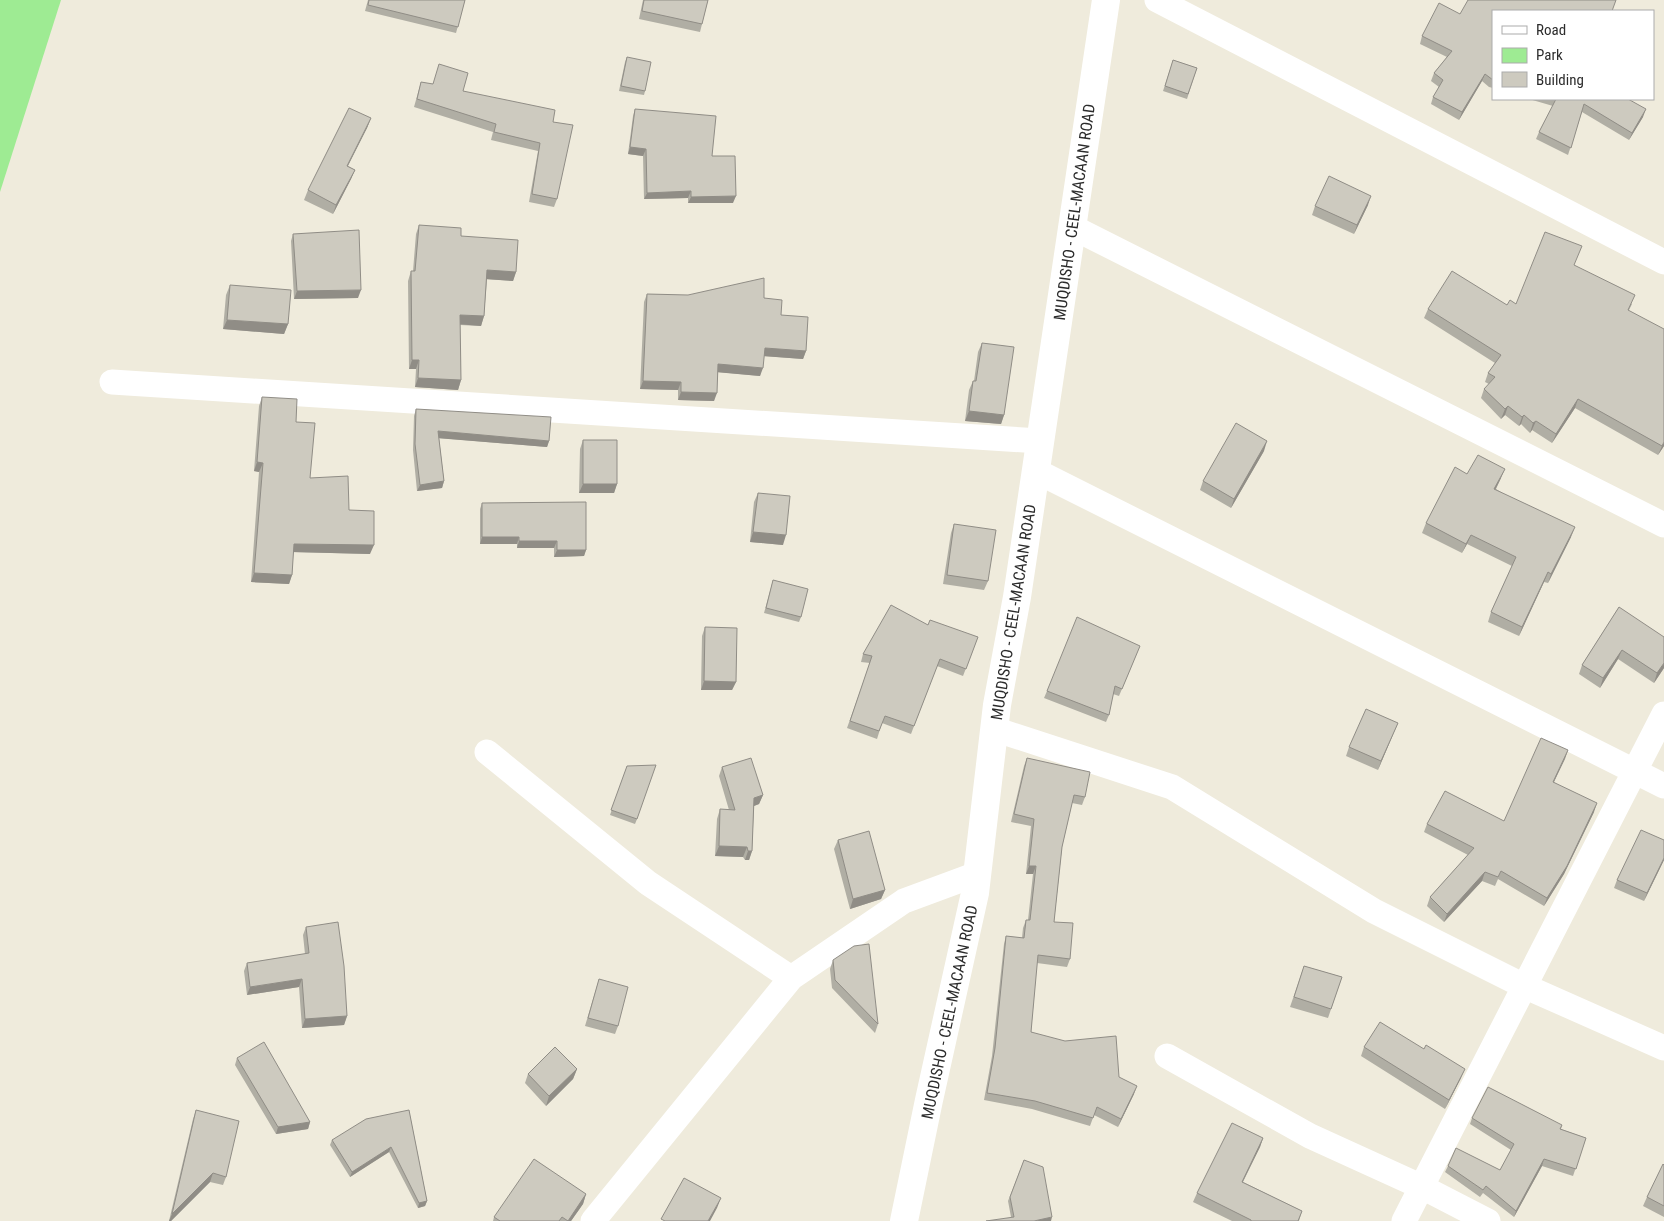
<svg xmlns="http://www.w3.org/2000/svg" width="1664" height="1221" font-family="'Roboto Condensed',sans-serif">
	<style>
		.green { fill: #9eeb93 }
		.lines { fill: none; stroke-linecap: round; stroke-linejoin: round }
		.street { stroke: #fff; stroke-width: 25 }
		.secondary { stroke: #fff; stroke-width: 28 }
		.wall { fill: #b0aea4 }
		.shaded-wall { fill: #908d86 }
		.building { fill: #cdcabf; stroke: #908d86 }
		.labels { text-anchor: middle; stroke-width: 4; stroke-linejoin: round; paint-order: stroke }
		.street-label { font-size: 16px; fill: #2c2c2c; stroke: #fff }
	</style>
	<rect width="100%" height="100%" fill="#efebdc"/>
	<path class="green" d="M0 0H61L0 192Z"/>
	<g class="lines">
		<path class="street" d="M1157 0 1664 262
			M1072 227 1664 525
			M112 382 1040 441
			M1036 471 1664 786
			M994 729 1172 787 1374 911 1524 986 1664 1048
			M487 752 648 883 791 978
			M1167 1056 1310 1136 1422 1187 1488 1221
			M593 1221 791 978 904 901 977 874
			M1404 1221 1664 714"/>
		<path class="secondary" d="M904 1221 929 1100 975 893 997 705 1017 597 1106 0"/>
	</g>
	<path class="wall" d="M368 0H465L456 33 365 11Z
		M643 0H708L700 32 639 19Z
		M1493 11V88L1489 87 1482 81 1459 120 1431 104 1433 97 1439 87 1431 81 1434 73 1447 57 1420 44 1422 36 1460 14Z
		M627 57 645 91 644 95 619 91 625 62Z
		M1173 60 1197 68 1187 99 1163 91Z
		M421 82 463 91 553 122 557 199 554 207 529 202 538 151 491 140 493 132 414 107Z
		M1529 99H1628L1643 117 1629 140 1582 112 1568 155 1536 139 1539 132 1553 106Z
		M635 109 712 156 733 203H688V198L644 199 643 156 628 154 633 116Z
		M371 118 367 128 348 166 355 170 351 179 333 214 304 200 308 190Z
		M1368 205 1354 234 1312 215 1315 206Z
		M419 225 461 236 516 272 513 281 487 279 484 316 481 326 460 325 461 380 458 390 415 387 416 369H409L408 281 411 271H413L416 234Z
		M293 234 358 298 294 299 291 241Z
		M1574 266 1632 304 1629 310 1664 446 1658 455 1575 408 1552 443 1532 430 1530 433 1521 424 1519 426 1505 415 1501 419 1481 398 1484 389 1489 384 1485 382 1488 373 1495 363 1424 318 1428 309 1507 305 1516 304Z
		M230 285 288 324 284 334 223 329 226 295Z
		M647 294 764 298 781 315 806 351 803 359 764 356 760 376 718 372 714 401 678 400V390L640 389 644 302Z
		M982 343 1004 415 1001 424 965 421 969 390 973 381H974L978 352Z
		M262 397 296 422 310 478 349 510 370 554 293 552 292 575 289 584 251 582 259 472 254 471 259 406Z
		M416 409 549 441 547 447 439 438 444 481 442 488 417 491 413 450 414 416Z
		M583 440 617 484 614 493H579L580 449Z
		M1264 451 1231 508 1200 490 1203 481Z
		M1467 474 1501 478 1496 489 1571 537 1548 583 1544 582 1519 636 1488 622 1491 612 1512 566 1467 544 1462 553 1422 533 1426 523Z
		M758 493 783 545 750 542 754 502Z
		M482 503 586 550 584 556 554 557V548H517V544H480V509Z
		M954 524 988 581 984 590 943 584 951 533Z
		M773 580 801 617 799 622 764 613Z
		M1619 607 1664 668 1654 683 1618 659 1600 688 1579 674 1582 665Z
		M928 625 978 637 963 676 937 666 911 734 882 723 877 739 847 728 870 663 861 662 863 654Z
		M705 627 736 682 732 690H701L702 636Z
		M1137 653 1119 696 1113 694 1109 715 1106 722 1044 698 1047 691Z
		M1398 723 1378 770 1346 756 1349 747Z
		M1568 750 1554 782 1594 812 1564 874 1544 906 1498 879 1495 886 1482 881 1444 922 1427 906 1430 897 1468 855 1424 832 1427 824 1504 821Z
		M1027 758 1085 797 1082 805 1072 803 1062 847 1054 922 1070 959 1067 967 1037 963 1031 1032 1119 1077 1134 1094 1118 1127 1094 1115 1090 1126 1032 1109 984 1100 992 1056 1004 944 1006 936 1022 938 1023 928 1026 920H1028L1033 874H1026L1031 826 1011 822 1024 766Z
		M627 766 637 819 635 824 610 815Z
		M722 767 763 795 759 804 754 806 752 851 749 860H745L743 857 715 856 717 819 720 809 729 810 719 776Z
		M838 840 885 890 881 899 850 909 834 849Z
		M1664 860 1644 901 1614 888 1617 880Z
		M306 927 347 1016 344 1025 302 1028 299 987 247 995 244 971 247 963 305 954 303 935Z
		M833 960 878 1024 875 1033 832 988 830 969Z
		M1304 966 1342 977 1328 1018 1290 1007Z
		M599 979 618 1026 615 1034 585 1026Z
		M1364 1047 1461 1078 1445 1109 1361 1056Z
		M237 1058 310 1122 308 1129 276 1134 235 1065Z
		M577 1069 573 1079 546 1106 525 1083 528 1074Z
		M196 1110 226 1177 223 1185 210 1182 171 1221H169L193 1119Z
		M409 1110 427 1201 425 1206 418 1208 389 1152 350 1177 330 1145 332 1140Z
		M1472 1118 1562 1125 1561 1129 1586 1138 1573 1176 1542 1166 1514 1217 1483 1193 1480 1197 1445 1172 1448 1166 1500 1170 1511 1150 1470 1124Z
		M1263 1138 1260 1147 1243 1182 1302 1211 1299 1221H1232L1193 1202 1197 1193Z
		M1024 1160 1051 1221 1011 1217 1008 1201Z
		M1664 1165V1217L1643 1206 1647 1197Z
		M586 1194 583 1204 571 1221H493L494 1217Z"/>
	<path class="shaded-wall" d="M1485 74 1482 81 1459 120 1462 112Z
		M1646 109 1643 117 1629 140 1632 133Z
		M371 118 367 128 343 175 347 166Z
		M630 147 646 149 643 156 628 154Z
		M355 170 351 179 333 214 336 205Z
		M691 191 688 198 644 199 647 193Z
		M736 196 733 203H688L691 197Z
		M1371 196 1368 205 1354 234 1357 225Z
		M487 270 516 272 513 281 484 279Z
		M361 290 358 298 294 299 297 291Z
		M460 315 484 316 481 326 457 324Z
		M227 320 288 324 284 334 223 329Z
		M765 348 806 351 803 359 762 356Z
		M412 360H419L416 369H409Z
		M718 364 763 368 760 376 715 372Z
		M418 378 461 380 458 390 415 387Z
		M643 381 681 382 678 390 640 389Z
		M681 392 717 393 714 401 678 400Z
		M1578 399 1575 408 1552 443 1556 434Z
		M1508 406 1505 415 1501 419 1505 409Z
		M969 411 1004 415 1001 424 965 421Z
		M1524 415 1521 424 1519 426 1522 417Z
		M1536 421 1532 430 1530 433 1533 423Z
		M438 431 549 441 547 447 436 438Z
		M1267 441 1264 451 1231 508 1234 499Z
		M1664 442V446L1658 455 1662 446Z
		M257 462 263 463 259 472 254 471Z
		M1505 469 1501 478 1491 498 1494 489Z
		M444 481 442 488 417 491 420 485Z
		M583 484H617L614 493H579Z
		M1575 527 1571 537 1548 583 1551 574Z
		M753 532 786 535 783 545 750 542Z
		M1471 535 1467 544 1462 553 1466 544Z
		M482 537H519L517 544H480Z
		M519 541H557L554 548H517Z
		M294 544 374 545 370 554 291 552Z
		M557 550H586L584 556 554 557Z
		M1548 572 1544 582 1519 636 1522 627Z
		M254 573 292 575 289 584 251 582Z
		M1622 650 1618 659 1600 688 1603 678Z
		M1664 663V668L1654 683 1657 673Z
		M704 681 736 682 732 690H701Z
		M1398 723 1394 732 1378 770 1381 761Z
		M1568 750 1565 759 1550 790 1553 782Z
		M763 795 759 804 751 807 754 798Z
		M1597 803 1594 812 1564 874 1544 906 1547 898Z
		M719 846 747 847 743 857 715 856Z
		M748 851H752L749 860H745Z
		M1664 858V860L1644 901 1647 893Z
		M1029 866H1036L1033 874H1026Z
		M1485 872 1482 881 1444 922 1447 914Z
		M885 890 881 899 850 909 853 899Z
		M302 979 299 987 247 995 250 987Z
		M347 1016 344 1025 302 1028 305 1019Z
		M577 1069 573 1079 546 1106 549 1096Z
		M1465 1069 1461 1078 1445 1109 1449 1100Z
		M1137 1086 1134 1094 1118 1127 1121 1119Z
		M310 1122 308 1129 276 1134 278 1127Z
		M1263 1138 1260 1147 1238 1191 1242 1182Z
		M391 1147 389 1152 350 1177 352 1172Z
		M1544 1159 1542 1166 1514 1217 1516 1211Z
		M213 1173 210 1182 171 1221H169L172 1214Z
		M586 1194 583 1204 571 1221H568Z
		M721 1198 717 1208 710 1221H708Z
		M427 1201 425 1206 418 1208 419 1203Z
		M1052 1217 1051 1221H1034Z"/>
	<path class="building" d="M369 0H465L458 27 368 5Z
		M644 0H708L702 24 642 11Z
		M1468 0H1616L1612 11H1493V80L1485 74 1462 112 1433 97 1443 80 1434 73 1452 51 1422 36 1439 3 1460 14Z
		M627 57 651 62 645 91 621 86Z
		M1173 60 1197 68 1188 94 1165 86Z
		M439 64 468 73 463 91 555 110 553 122 573 125 557 199 532 194 540 143 494 132 496 124 417 99 421 82 433 84Z
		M1556 99H1628L1646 109 1632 133 1584 104 1571 148 1539 132Z
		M349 108 371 118 347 166 355 170 336 205 308 190Z
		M635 109 716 116 712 156H735L736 196 691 197V191L647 193 646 149 630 147Z
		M1329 176 1371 196 1357 225 1315 206Z
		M419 225 461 228V236L518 240 516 272 487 270 484 316 460 315 461 380 418 378 419 360H412L411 271H415Z
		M359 230 361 290 297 291 293 234Z
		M1545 232 1582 246 1574 265 1635 295 1628 310 1664 329V442L1662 446 1578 399 1556 434 1536 421 1533 423 1524 415 1522 417 1508 406 1505 409 1484 389 1495 377 1488 373 1501 355 1428 309 1452 271 1507 305 1510 300 1516 304Z
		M764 278V298L782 300 781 315 808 317 806 351 765 348 763 368 718 364 717 393 681 392V382L643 381 647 294 688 295Z
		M230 285 291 290 288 324 227 320Z
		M982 343 1014 347 1004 415 969 411 973 381H976Z
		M262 397 297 399 296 422 315 423 310 478 348 476 349 510 374 511V545L294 544 292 575 254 573 263 463 257 462Z
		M416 409 551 417 549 441 438 431 444 481 420 485 415 444Z
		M1236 423 1267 441 1234 499 1203 481Z
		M583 440H617V484H583Z
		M1478 455 1505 469 1494 489 1575 527 1551 574 1548 572 1522 627 1491 612 1516 557 1471 535 1466 544 1426 523 1455 467 1467 474Z
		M758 493 790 496 786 535 753 532Z
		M586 502V550H557V541H519V537H482V503Z
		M954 524 996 530 988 581 947 575Z
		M773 580 808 589 801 617 766 608Z
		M891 605 928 625 930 620 978 637 966 669 940 659 914 726 885 716 879 731 850 721 872 656 863 654Z
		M1619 607 1664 637V663L1657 673 1622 650 1603 678 1582 665Z
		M1077 617 1140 646 1122 689 1115 686 1109 715 1047 691Z
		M705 627 737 628 736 682 704 681Z
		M1366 709 1398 723 1381 761 1349 747Z
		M1541 738 1568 750 1553 782 1597 803 1567 866 1547 898 1501 871 1498 877 1485 872 1447 914 1430 897 1474 848 1427 824 1445 791 1504 821Z
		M751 758 763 795 754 798 752 851H748L747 847 719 846 720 809 735 810 722 767Z
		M1027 758 1090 772 1085 797 1074 795 1062 847 1054 922 1073 923 1070 959 1038 955 1031 1032 1065 1041 1116 1036 1119 1077 1137 1086 1121 1119 1097 1107 1093 1118 1035 1101 987 1093 995 1048 1006 936 1024 938 1026 920H1030L1036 866H1029L1034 819 1014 814Z
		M656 765 637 819 611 810 627 766Z
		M1641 830 1664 840V858L1647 893 1617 880Z
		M869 831 885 890 853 899 838 840Z
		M338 922 344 966 347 1016 305 1019 302 979 250 987 247 963 309 953 306 927Z
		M869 944 878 1024 835 980 833 960 854 946Z
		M1304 966 1342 977 1331 1009 1294 997Z
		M599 979 628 987 618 1026 588 1018Z
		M1380 1022 1424 1049 1426 1045 1465 1069 1449 1100 1364 1047Z
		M264 1042 310 1122 278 1127 237 1058Z
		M555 1047 577 1069 549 1096 528 1074Z
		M1488 1087 1562 1125 1560 1129 1586 1138 1576 1169 1544 1159 1516 1211 1486 1186 1483 1190 1448 1166 1456 1148 1500 1170 1514 1144 1472 1118Z
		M196 1110 239 1121 226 1177 213 1173 172 1214Z
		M409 1110 427 1201 419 1203 391 1147 352 1172 332 1140 366 1119Z
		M1232 1123 1263 1138 1242 1182 1302 1211 1298 1221H1251V1220L1197 1193Z
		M534 1159 586 1194 568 1221 562 1217 559 1221H500L494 1217Z
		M1024 1160 1043 1167 1052 1217 1034 1221H986L1014 1217 1010 1197Z
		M1663 1164 1664 1165V1206L1647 1197Z
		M684 1178 721 1198 708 1221H665L661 1219Z"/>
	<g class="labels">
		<g class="street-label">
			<text transform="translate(1074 212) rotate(-82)" y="6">MUQDISHO - CEEL-MACAAN ROAD</text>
			<text transform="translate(1013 612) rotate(-81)" y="6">MUQDISHO - CEEL-MACAAN ROAD</text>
			<text transform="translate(949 1012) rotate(-78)" y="6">MUQDISHO - CEEL-MACAAN ROAD</text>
		</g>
	</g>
	<rect x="1492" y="10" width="162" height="90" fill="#ffffff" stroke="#ababab"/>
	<rect x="1502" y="26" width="25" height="8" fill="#ffffff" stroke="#ababab"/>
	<text x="1536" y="35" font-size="15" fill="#2c2c2c">Road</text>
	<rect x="1502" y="48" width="25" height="15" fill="#9eeb93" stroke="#ababab"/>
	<text x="1536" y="60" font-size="15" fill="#2c2c2c">Park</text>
	<rect x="1502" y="72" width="25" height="15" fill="#cdcabf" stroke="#ababab"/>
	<text x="1536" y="85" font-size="15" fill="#2c2c2c">Building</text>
</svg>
